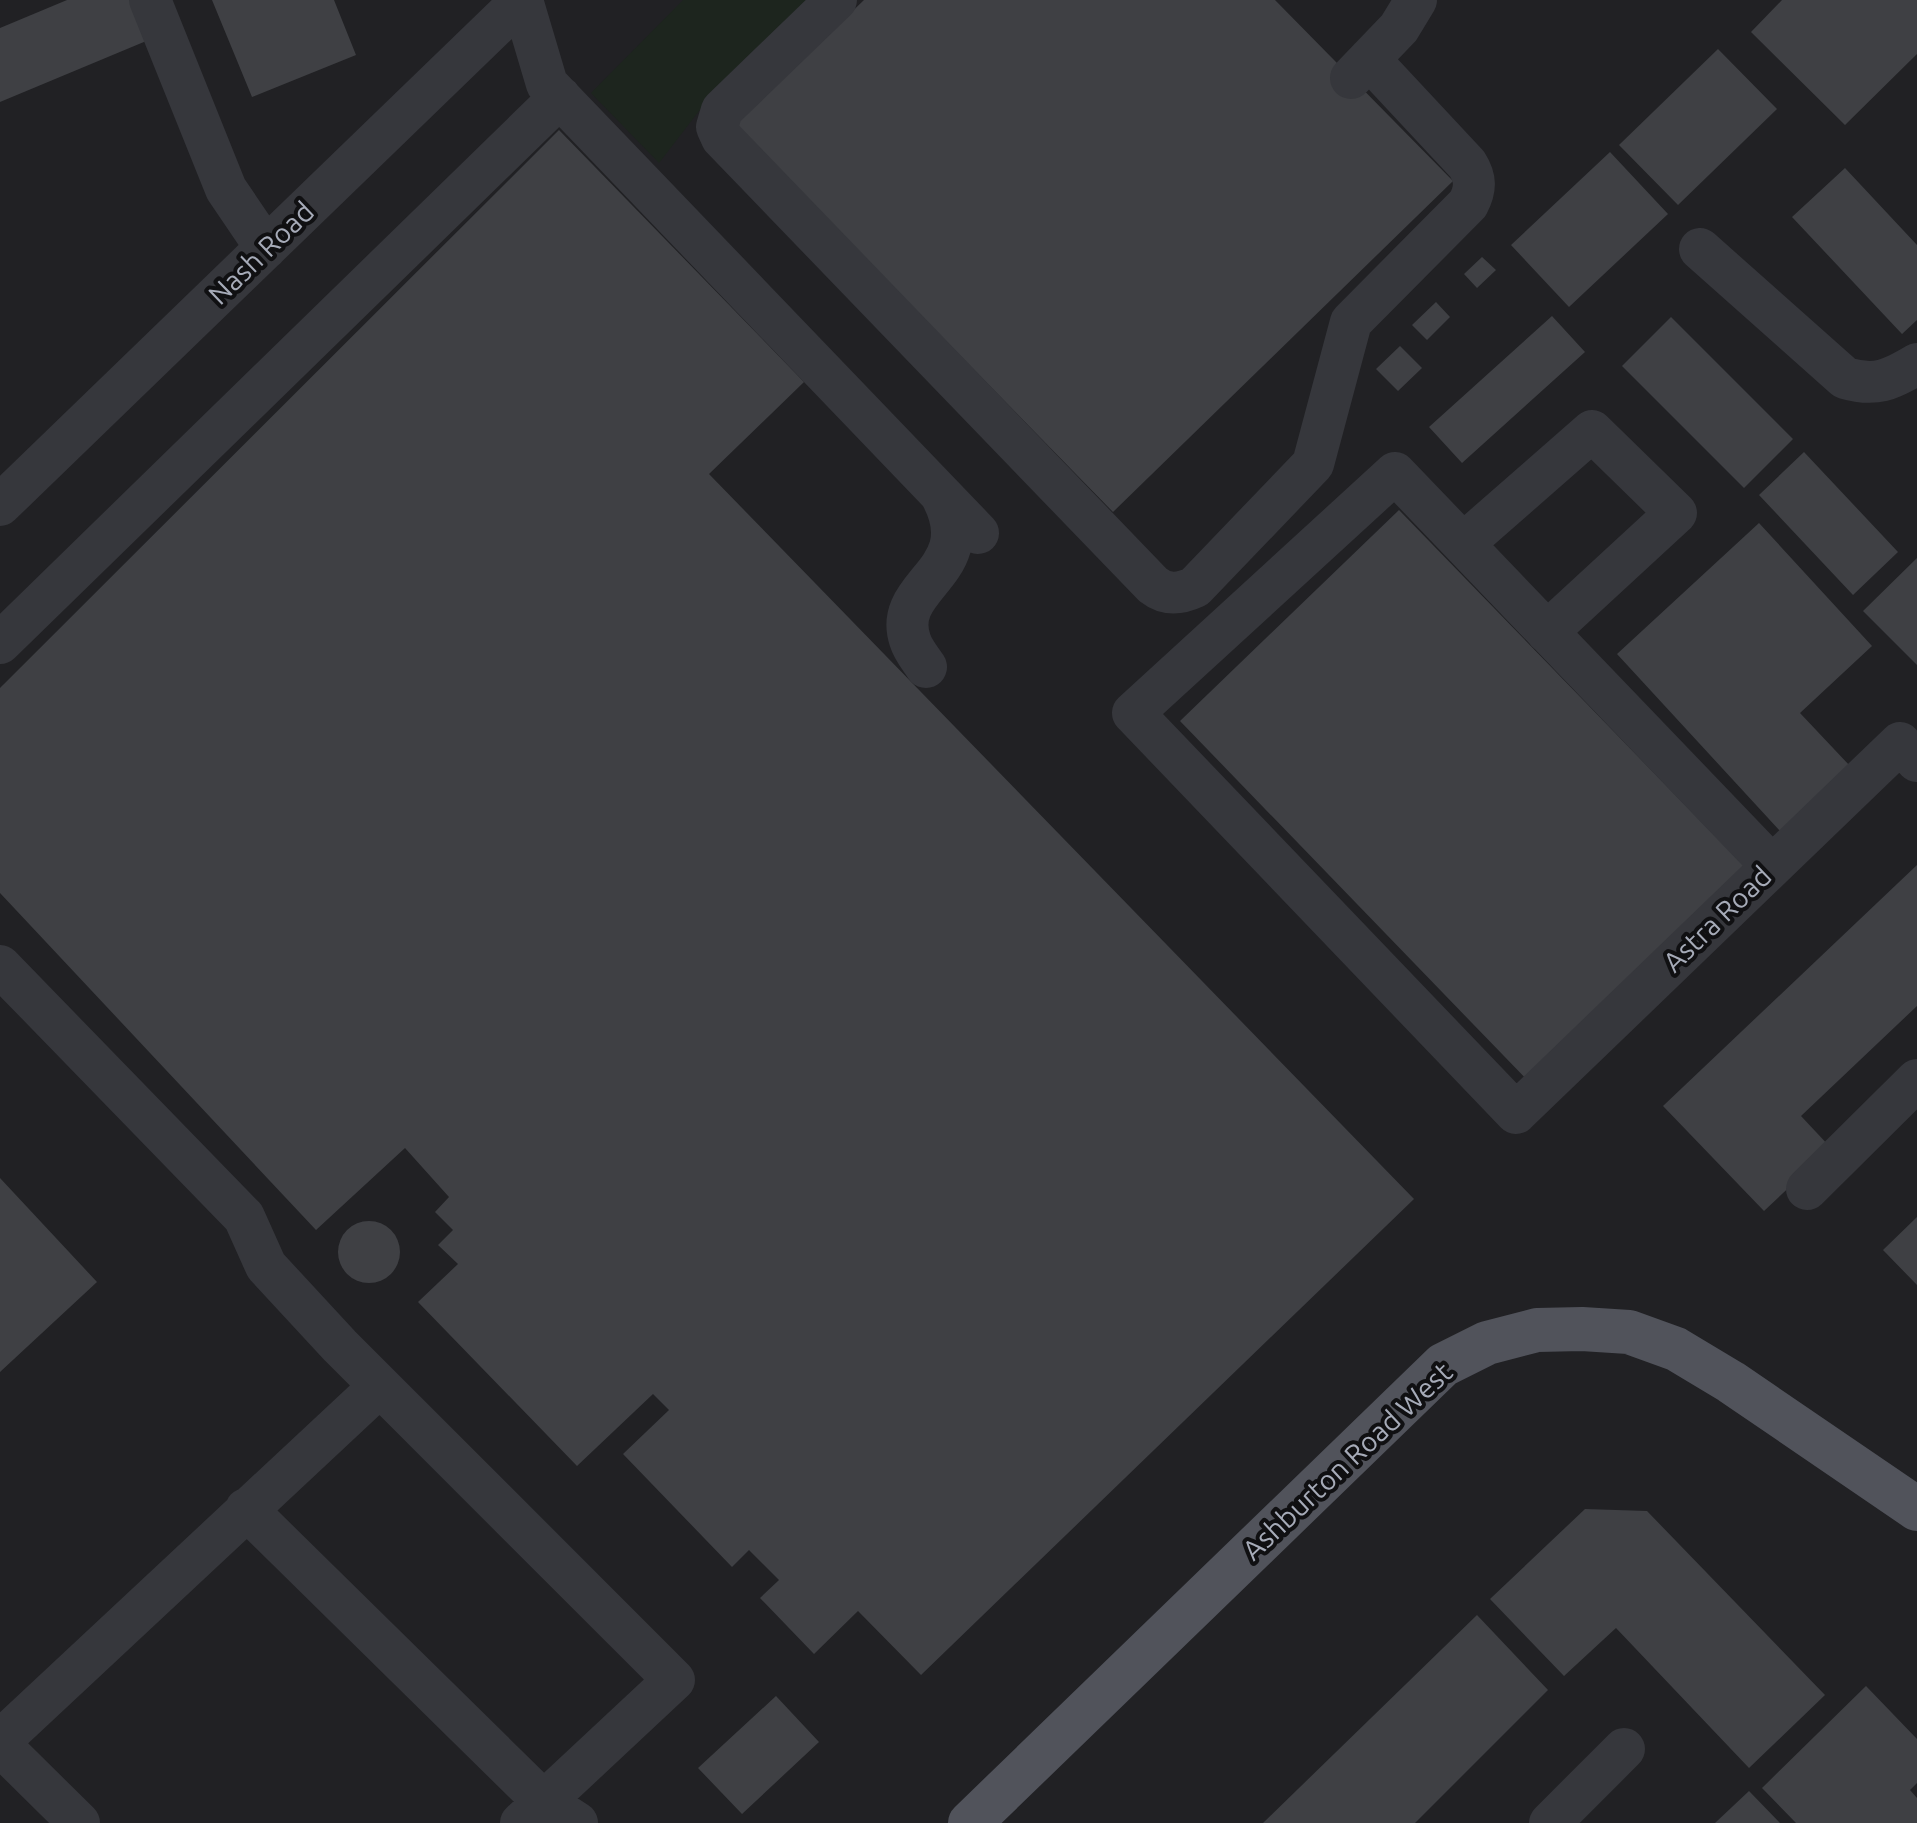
<svg xmlns="http://www.w3.org/2000/svg" width="1917" height="1823" font-family="Ubuntu,sans-serif">
	<style>
		.built { fill: #212124 }
		.green { fill: #1d251e }
		.building { fill: #3f4044 }
		.lines { fill: none; stroke-linecap: round; stroke-linejoin: round }
		.minor { stroke: #36373c; stroke-width: 42 }
		.major { stroke: #51535b; stroke-width: 44 }
		.labels { text-anchor: middle; stroke-width: 8; stroke-linejoin: round; paint-order: stroke }
		.street-label { font-size: 28px; fill: #a6abb8; stroke: #101012 }
	</style>
	<rect width="100%" height="100%" fill="#151517"/>
	<path class="built" d="M0 0H1917V1823H0Z"/>
	<path class="green" d="M683 0H814L699 111 659 163 591 93Z"/>
	<path class="building" d="M67 0H135L151 39 0 102V28Z
		M212 0H334L356 55 252 97Z
		M864 0H1275L1453 181 1113 512 735 125Z
		M1782 0H1917V54L1845 125 1751 32Z
		M1718 49 1777 109 1678 205 1619 145Z
		M559 130 804 382 709 474 1414 1199 921 1675 858 1611 814 1654 760 1598 779 1580 749 1550 732 1567 623 1454 669 1410 653 1394 577 1466 418 1302 458 1264 438 1245 453 1230 435 1212 449 1197 405 1148 316 1230 0 893V688Z
		M1610 152 1668 214 1569 307 1511 245Z
		M1845 168 1917 245V320L1902 334 1792 217Z
		M1482 257 1496 270 1477 288 1464 274Z
		M1436 302 1450 317 1427 340 1412 325Z
		M1552 316 1585 352 1462 463 1429 427Z
		M1671 317 1793 439 1744 488 1622 366Z
		M1400 346 1422 368 1398 391 1376 369Z
		M1804 452 1898 552 1853 595 1759 495Z
		M1399 510 1750 872 1531 1084 1180 721Z
		M1759 523 1872 646 1800 713 1850 766 1780 831 1617 654Z
		M1917 558V665L1863 611Z
		M1917 865V1006L1801 1116 1831 1148 1764 1211 1663 1106Z
		M0 1178 97 1282 0 1372Z
		M1917 1217V1285L1883 1250Z
		M338 1252a31 31 0 1 1 62 0a31 31 0 1 1-62 0Z
		M1585 1509 1647 1511 1825 1695 1749 1768 1616 1628 1564 1676 1490 1599Z
		M1477 1615 1548 1690 1415 1823H1263Z
		M1866 1686 1917 1739V1783L1910 1790 1917 1798V1823H1796L1762 1788Z
		M776 1696 819 1742 742 1814 698 1768Z
		M1749 1791 1780 1823H1715Z"/>
	<g class="lines">
		<path class="minor" d="M150 0 226 189 266 248
			M522 0 547 84 978 533
			M836 0 722 110 717 127 722 138 1153 585C1167 596 1180 594 1195 587L1313 464 1351 322 1468 204C1476 189 1476 178 1467 164L1369 59
			M1351 78 1399 28 1416 0
			M1700 249 1845 378C1876 387 1890 380 1917 364
			M0 505 522 0
			M1463 544 1592 431 1676 513 1547 632
			M0 643 560 97
			M926 667C920 658 913 650 910 640 891 583 983 573 941 495
			M1772 866 1395 473 1133 713 1516 1113 1900 743 1917 761
			M0 966 244 1217 266 1266 340 1346 674 1680 521 1823
			M1807 1189 1917 1080
			M246 1509 543 1801 577 1823
			M0 1741 380 1386
			M0 1745 79 1823
			M1550 1823 1624 1749"/>
		<path class="major" d="M970 1823 1443 1365 1487 1343 1537 1330 1582 1329 1629 1332 1676 1349 1731 1382 1917 1509"/>
	</g>
	<g class="labels">
		<g class="street-label">
			<text transform="translate(261 253) rotate(-44)" y="10">Nash Road</text>
			<text transform="translate(1717 919) rotate(-44)" y="10">Astra Road</text>
			<text transform="translate(1347 1461) rotate(-43)" y="10">Ashburton Road West</text>
		</g>
	</g>
</svg>
